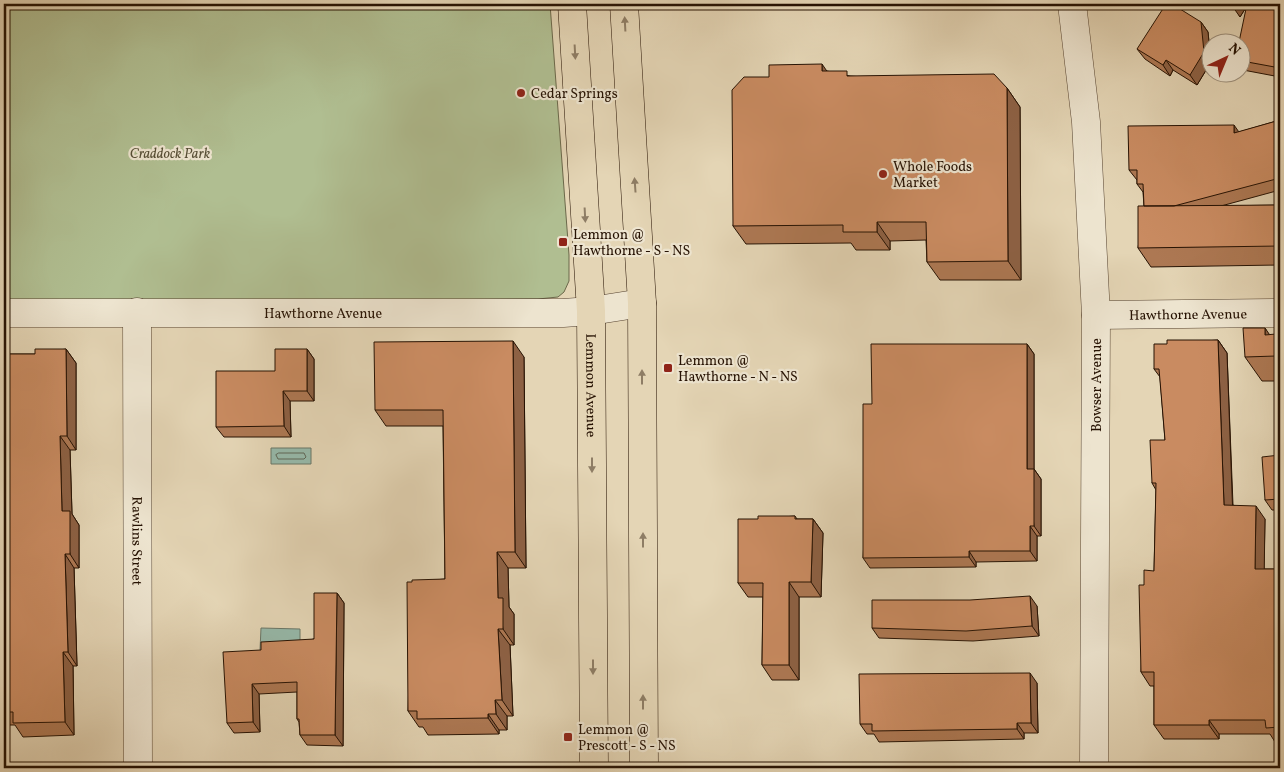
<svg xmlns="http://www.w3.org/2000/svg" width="1284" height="772" font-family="Vollkorn,serif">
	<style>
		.green { fill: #b0be91; stroke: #6b684a }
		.water { fill: #96b9aa; stroke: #697667 }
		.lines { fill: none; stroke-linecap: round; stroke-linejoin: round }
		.shore { stroke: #5e6656; stroke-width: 1 }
		.minor-casing { stroke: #564330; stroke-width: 29 }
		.major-casing { stroke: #261203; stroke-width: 29 }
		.minor { stroke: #ede4cf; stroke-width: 28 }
		.major { stroke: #e4d5b5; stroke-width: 28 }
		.wall { fill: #ad7853; stroke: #261203 }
		.shaded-wall { fill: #8d6144; stroke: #261203 }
		.building { fill: #c98b61; stroke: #261203 }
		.oneway { fill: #8e7d65 }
		.poi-dot { fill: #8f2418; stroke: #ede4cf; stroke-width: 2 }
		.labels { text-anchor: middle; stroke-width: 4.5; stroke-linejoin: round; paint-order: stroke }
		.poi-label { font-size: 14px; fill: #261203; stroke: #ede4cf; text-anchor: start }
		.park-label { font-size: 14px; font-style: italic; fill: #564e35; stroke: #ede4cf }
		.street-label { font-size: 14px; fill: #261203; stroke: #ede4cf }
	</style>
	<rect width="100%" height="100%" fill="#e4d5b5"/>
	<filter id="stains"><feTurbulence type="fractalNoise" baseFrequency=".004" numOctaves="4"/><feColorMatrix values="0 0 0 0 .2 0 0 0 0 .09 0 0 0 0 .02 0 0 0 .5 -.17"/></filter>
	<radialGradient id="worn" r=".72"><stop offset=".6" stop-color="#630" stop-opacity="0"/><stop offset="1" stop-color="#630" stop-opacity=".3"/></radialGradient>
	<path class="green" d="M4 4H550L569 255V281L564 292 558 297 538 299 4 303Z"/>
	<path class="water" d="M271 448H311V464H271Z
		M261 628 300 629V650H260Z"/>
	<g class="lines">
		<path class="shore" d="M279 453H304L306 457 304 459H278L276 455Z"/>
		<defs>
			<g id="minor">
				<path d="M1072 4 1086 122 1096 315 1094 768"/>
				<path id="s1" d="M137 312 138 768"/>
				<path id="s2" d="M4 313H563L591 311 642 303"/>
				<path id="s3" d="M1096 315 1280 313"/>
			</g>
			<g id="major">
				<path id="s4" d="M572 4 591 311 594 768"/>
				<path d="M624 4 642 303 644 768"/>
			</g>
		</defs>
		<use href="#minor" class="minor-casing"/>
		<use href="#major" class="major-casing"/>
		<use href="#minor" class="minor"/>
		<use href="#major" class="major"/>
	</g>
	<path class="wall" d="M1233 4H1280V77L1243 70 1242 68V42L1247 6 1240 17Z
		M1201 22 1208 32 1211 62 1197 85 1173 70 1170 76 1145 59 1137 49Z
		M827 71 850 76 1007 88 1020 107 1021 280H940L927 262 926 240 890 241V250H856L851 243 746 244 733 226 769 77Z
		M1280 120V190L1221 206 1280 205V265L1151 267 1138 248 1144 206 1143 192 1137 184V180L1129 170 1239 132Z
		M1265 328 1269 335 1280 341V381H1262L1245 357Z
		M1218 340 1227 353 1233 505 1265 519 1264 569H1280V741L1275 742 1270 734H1219V739H1164L1154 725V686H1150L1141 672 1144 585 1154 571 1156 490 1152 483 1165 440 1160 377 1154 369 1167 344Z
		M1027 344 1034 354V469L1041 479V536H1037V561L976 562V567L870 568 863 558 872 404Z
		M66 349 76 363V450H70L72 514 79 525V568H74L77 666H73L74 735 23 737 15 725H4V354H35Z
		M307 349 314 359V401H290L291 437H224L216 427 275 371Z
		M524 357 526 568H508L509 607 514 614V645H510L513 716H507V730H499V734L428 735 423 727H419L408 711 412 582 445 579 443 426H386L375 410Z
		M1280 455V510H1272L1265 500Z
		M795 516 797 519H813L823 533 821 597H799V680H772L762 665 763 597H748L738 583 758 519Z
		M337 593 344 603 343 746 307 745 300 735 299 722 297 719V692L259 694 260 732 234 733 227 723 261 650 314 639Z
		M1037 606 1039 636 973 641 879 638 872 628Z
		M1037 683 1038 733H1024V739L879 742 874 734H867L860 724Z"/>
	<path class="shaded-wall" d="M1234 4H1248L1240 17 1233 7Z
		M1201 22 1208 32 1211 62 1197 85 1190 75Z
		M1166 60 1173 70 1170 76 1163 65Z
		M822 64 835 83 822 71Z
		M1007 88 1020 107 1021 280 1008 261Z
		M1234 125 1241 135 1234 133Z
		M877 222 890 241V250L877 232Z
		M1265 328 1276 344V334L1280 341V363L1276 356 1265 335Z
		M1218 340 1227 353 1233 519 1224 505Z
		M513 341 524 357 526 568 515 552Z
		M1027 344 1034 354V469L1041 479V536L1034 526 1027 469Z
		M66 349 76 363V450L67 436Z
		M307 349 314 359V401L307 391Z
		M283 391 290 401 291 437 284 426Z
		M60 436 70 450 72 514 79 525V568L70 554 62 511Z
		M1256 506 1265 519 1264 583 1255 569Z
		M813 519 823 533 821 597 811 582Z
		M1030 526 1037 536V561L1030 551Z
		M969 551 976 562V567L969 557Z
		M497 552 508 568 509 607 514 614V645L503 629 498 598Z
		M65 554 74 568 77 666 68 652Z
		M789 582 799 597V680L789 665Z
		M337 593 344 603 343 746 335 735Z
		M1030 596 1037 606 1039 636 1032 626Z
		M498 629 510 645 513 716 502 700Z
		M63 652 73 666 74 735 65 722Z
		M1030 673 1037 683 1038 733 1031 723Z
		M252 684 259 694 260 732 253 722Z
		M495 700 507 716V730L496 714Z
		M488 714 499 730V734L488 718Z
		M1209 720 1219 734V739L1209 725Z
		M1017 723 1024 733V739L1017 729Z"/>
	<path class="building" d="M1166 4H1172L1201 22 1204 52 1190 75 1166 60 1163 65 1137 49Z
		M1247 4H1280V68L1242 61V42H1239Z
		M822 64V71H847V76L994 74 1007 88 1008 261 927 262 926 222H877V232H843V225L733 226 732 90 744 77H769V65Z
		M1280 120V178L1174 206H1144L1143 184H1137V170H1129L1128 126 1234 125V133Z
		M1280 205V246L1138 248V206Z
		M1243 328H1265V335L1276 334V356L1245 357Z
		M1167 340H1218L1224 505 1256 506 1255 569H1280V727L1266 728 1265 720H1209V725H1154V672H1141L1139 585H1144V570L1154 571 1156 483H1152L1150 440H1165L1159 369H1154V344H1167Z
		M513 341 515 552H497L498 598H503V629H498L502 700H495L496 714H488V718L417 719V711H408L407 582H412V580L445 579 443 410H375L374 342Z
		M871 344H1027V469H1034V526H1030V551H969V557L863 558V404H872Z
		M35 349H66L67 436H60L62 511H70V554H65L68 652H63L65 722 13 723V712H4V354H35Z
		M275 349H307V391H283L284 426 216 427V371H275Z
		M1280 455V499L1265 500 1262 457Z
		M758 516H795V519H813L811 582H789V665H762L763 583H738V519H758Z
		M314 593H337L335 735H300L299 719H297V682L252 684 253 722 227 723 223 652 261 650V642L314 639Z
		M1030 596 1032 626 966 631 872 628V600H970Z
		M1030 673 1031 723H1017V729L872 731V724H860L859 674Z"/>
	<defs><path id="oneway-solid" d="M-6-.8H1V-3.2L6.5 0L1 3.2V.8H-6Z" transform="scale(1.25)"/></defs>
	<g class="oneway">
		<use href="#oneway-solid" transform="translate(625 24) rotate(-93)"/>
		<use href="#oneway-solid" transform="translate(575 52) rotate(87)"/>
		<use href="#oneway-solid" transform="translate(635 185) rotate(-94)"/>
		<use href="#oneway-solid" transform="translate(585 215) rotate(87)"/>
		<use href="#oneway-solid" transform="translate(642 377) rotate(-90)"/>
		<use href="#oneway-solid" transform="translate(592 465) rotate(90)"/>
		<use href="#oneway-solid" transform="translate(643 540) rotate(-90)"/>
		<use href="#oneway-solid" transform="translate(593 667) rotate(90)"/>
		<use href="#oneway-solid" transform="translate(643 702) rotate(-90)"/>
	</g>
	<g class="poi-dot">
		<circle cx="521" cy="93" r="5"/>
		<circle cx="883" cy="174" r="5"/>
		<rect x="558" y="237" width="10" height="10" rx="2.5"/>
		<rect x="663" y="363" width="10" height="10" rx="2.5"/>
		<rect x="563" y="732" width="10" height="10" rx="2.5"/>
	</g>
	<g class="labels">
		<g class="poi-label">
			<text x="531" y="98">Cedar Springs</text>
			<text x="893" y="171">Whole Foods<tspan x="893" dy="16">Market</tspan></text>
			<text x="573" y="239">Lemmon @<tspan x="573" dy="16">Hawthorne - S - NS</tspan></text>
			<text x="678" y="365">Lemmon @<tspan x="678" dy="16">Hawthorne - N - NS</tspan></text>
			<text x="578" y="734">Lemmon @<tspan x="578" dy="16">Prescott - S - NS</tspan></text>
		</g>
		<g class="park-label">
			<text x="170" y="158">Craddock Park</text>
		</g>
		<g class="street-label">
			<text dy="5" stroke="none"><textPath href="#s2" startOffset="319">Hawthorne Avenue</textPath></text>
			<text dy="5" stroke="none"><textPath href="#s3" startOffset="92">Hawthorne Avenue</textPath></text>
			<text transform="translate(1096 385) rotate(-90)" y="5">Bowser Avenue</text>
			<text dy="5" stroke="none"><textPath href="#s4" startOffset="382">Lemmon Avenue</textPath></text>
			<text dy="5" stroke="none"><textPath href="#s1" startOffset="229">Rawlins Street</textPath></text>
		</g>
	</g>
	<rect width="1284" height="772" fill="none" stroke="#e4d5b5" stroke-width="20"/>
	<rect x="5" y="5" width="1274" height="762" fill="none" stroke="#261203" stroke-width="2.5"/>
	<rect x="10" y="10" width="1264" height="752" fill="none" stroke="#261203"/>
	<g transform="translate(1226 58) rotate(44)"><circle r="24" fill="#ede4cf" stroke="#9d907d"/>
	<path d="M0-4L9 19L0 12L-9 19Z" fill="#8f2418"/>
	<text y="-8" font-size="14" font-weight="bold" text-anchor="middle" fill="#261203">N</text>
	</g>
	<rect width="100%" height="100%" filter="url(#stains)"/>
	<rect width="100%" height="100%" fill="url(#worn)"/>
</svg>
